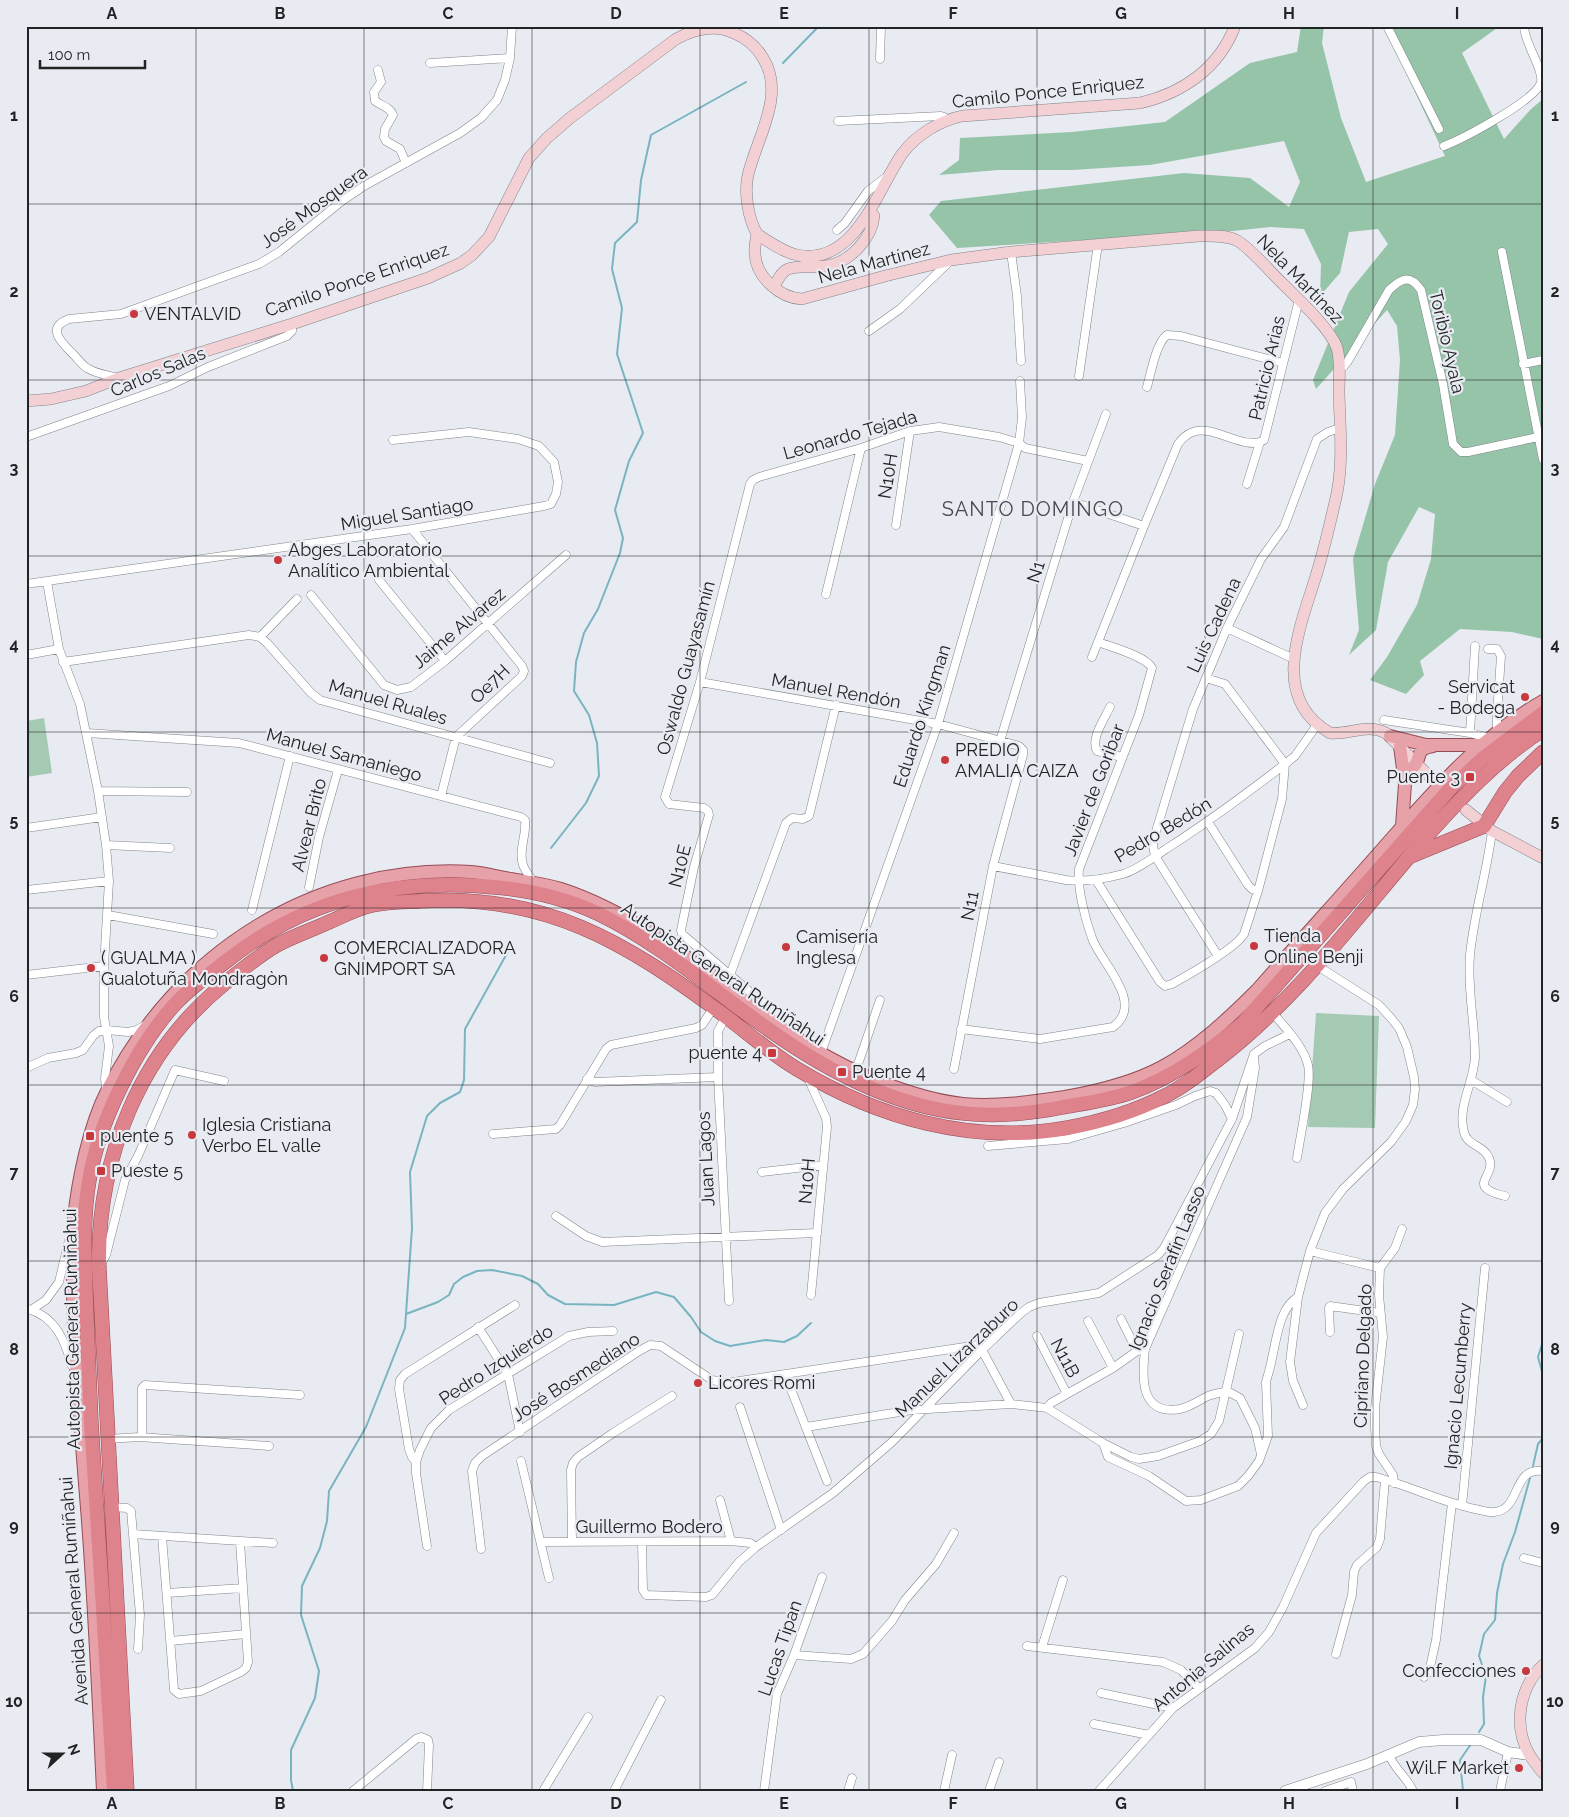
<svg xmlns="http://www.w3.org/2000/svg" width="1569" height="1817" font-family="Raleway,sans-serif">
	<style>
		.green { fill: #a5cab3 }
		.forest { fill: #95c4a8 }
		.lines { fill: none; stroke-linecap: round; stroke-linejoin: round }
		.stream { stroke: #79b4c1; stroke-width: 2 }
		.minor-casing { stroke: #82848a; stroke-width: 9 }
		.tertiary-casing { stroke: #82848a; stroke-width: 11 }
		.secondary-casing { stroke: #82848a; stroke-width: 12 }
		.primary-casing { stroke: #964c55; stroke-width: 14 }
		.trunk-casing { stroke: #964c55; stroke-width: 15 }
		.minor { stroke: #fff; stroke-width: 8 }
		.tertiary { stroke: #fff; stroke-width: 10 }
		.secondary { stroke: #f2d0d4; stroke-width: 11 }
		.primary { stroke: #e6a1a9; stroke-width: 12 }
		.trunk { stroke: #de828c; stroke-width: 14 }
		.grid { fill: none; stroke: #222325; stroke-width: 1; stroke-opacity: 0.55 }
		.poi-dot { fill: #c8393e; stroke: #e9ebf2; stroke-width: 2 }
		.labels { text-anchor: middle; stroke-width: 4.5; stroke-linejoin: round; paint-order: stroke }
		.street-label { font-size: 18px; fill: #222325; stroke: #e9ebf2 }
		.poi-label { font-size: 18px; fill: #222325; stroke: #e9ebf2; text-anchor: start }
		.quarter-label { font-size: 20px; letter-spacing: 1px; fill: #494a50; stroke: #e9ebf2 }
		.neatline { fill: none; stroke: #222325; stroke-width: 2 }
		.grid-label { font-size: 16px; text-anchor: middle; font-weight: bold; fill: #222325 }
	</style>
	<rect width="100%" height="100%" fill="#e9ebf2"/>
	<path class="green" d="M44 718 52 773 26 777V721Z
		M1316 1013 1379 1016 1375 1128 1308 1127Z"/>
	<path class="forest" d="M1301 26H1324L1322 43 1341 118 1366 182 1445 156 1384 26H1500L1462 53 1504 139 1531 109 1543 99V639L1512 632 1460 629 1420 661 1424 675 1406 694 1370 680 1387 657 1417 605 1431 559 1435 514 1419 507 1388 562 1376 630 1349 655 1359 630 1353 559 1375 484 1395 435 1400 360 1397 326 1387 310 1316 389 1313 380 1349 292 1388 244 1378 229 1349 232 1340 273 1320 296 1321 264 1304 229 1270 227 1233 231 957 248 929 215 941 201 1184 173 1250 178 1289 207 1300 182 1284 141 1150 165 1072 170H998L939 175 959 160 960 138 1072 132 1165 122 1250 63 1297 52Z"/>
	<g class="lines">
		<path class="stream" d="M783 63 819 26
			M551 848 586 803 599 776 597 743 589 715 574 691 576 662 584 633 598 609 620 553 623 538 615 510 629 461 643 433 617 354 622 308 612 269 615 243 637 222 641 180 651 135 746 82
			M406 1314 438 1302 449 1295 454 1284 463 1277 477 1271 492 1270 522 1276 538 1284 548 1295 565 1304 614 1305 656 1292 674 1297 691 1317 701 1332 715 1341 730 1346 766 1340 784 1342 797 1336 811 1323
			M1543 1341 1538 1357 1543 1375
			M1533 1466 1538 1444 1543 1438
			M1479 1732 1484 1724 1483 1697 1486 1676 1479 1656 1484 1634 1495 1620 1497 1593 1503 1564 1515 1532 1530 1478
			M293 1791 291 1780V1750L315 1698 319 1671 301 1615 302 1586 320 1548 327 1521 329 1491 366 1427 405 1328 412 1228 410 1172 424 1126 427 1116 440 1103 460 1092 464 1080 465 1029 510 948
			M1463 1791 1460 1760 1471 1744"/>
		<defs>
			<path id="minor" d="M1387 26 1439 129
				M880 59 881 26
				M430 63 510 58
				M378 70 381 82 374 92 375 101C382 106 390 107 393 115L385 129 384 137 386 141 400 149 406 163
				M838 121 941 116 944 117 945 120
				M1444 146C1462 139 1537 100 1541 82 1544 69 1524 43 1524 26
				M837 230 845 223 868 191 885 178
				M1011 252 1017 296 1021 361
				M1502 252 1543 459
				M869 331 900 309 949 262
				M1523 364 1543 360
				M1339 369 1344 366 1348 361 1389 290C1402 278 1410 274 1421 290L1443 384 1453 444 1461 452H1468L1538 437
				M1079 376 1098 244
				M118 378C108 375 96 374 87 368 82 365 78 359 73 354 62 343 45 328 69 319L121 314 259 264 279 252 342 201 364 186 460 133 481 118 497 100 505 80 510 58 512 26
				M1147 387C1151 373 1156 343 1167 335L1181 336 1283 363
				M26 437 169 386 208 367 287 336 292 331V324
				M1247 484 1260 442
				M1073 502 1144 526 1178 444C1182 439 1186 434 1193 432 1214 424 1246 452 1264 440L1299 300
				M896 525 910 431
				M412 529 522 666 524 671 522 676 456 737 441 796
				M379 580 445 661
				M47 582 59 649 80 704 98 791 106 845 109 881 104 966V1017L109 1046 105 1078 106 1091
				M26 584 412 529 544 506 551 504 556 494 558 482 554 462 539 446 518 439 469 432 393 440
				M826 594 861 448
				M311 595 384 685 397 690 411 687 445 661 566 555
				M1227 628 1294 659
				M260 637 297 599
				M1488 649H1497L1501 656 1497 715V733
				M26 655 59 649
				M1092 657 1144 526
				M63 662 249 635 260 637 267 643 311 693 320 700 550 763
				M700 682 938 724 1019 746 1023 750V755L993 866 954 1069
				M1110 707C1105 718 1090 739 1097 751L1122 757
				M1384 720 1470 733 1490 738
				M87 733 239 743 521 817 525 820C527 834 518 851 523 865 525 871 530 876 533 882
				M1470 733 1475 646
				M1000 741 1073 502 1106 414
				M98 791 187 792
				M1208 822 1248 885 1252 889 1258 891
				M26 828 102 817
				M1492 831C1487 873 1474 913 1470 955 1467 989 1475 1023 1475 1057 1474 1082 1457 1107 1464 1132 1467 1146 1484 1145 1489 1158 1497 1177 1464 1186 1505 1196
				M106 845 170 848
				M993 866 1066 880C1085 882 1104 879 1123 874 1137 870 1153 858 1166 849 1207 823 1246 794 1285 764L1295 756 1317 725
				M1096 880 1160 982 1165 986 1172 984C1190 974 1235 949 1244 934L1258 891 1282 799 1285 764 1225 684 1206 678
				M309 887 319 837 338 770
				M26 890 109 881
				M252 910 290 756
				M108 915 213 934
				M1218 956 1155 856 1153 846 1154 838 1193 709 1227 628 1261 559 1284 527 1317 439 1328 432 1340 428
				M26 975 104 966
				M730 975 786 823 792 818 803 819 809 816 836 705
				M1273 1013C1285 1028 1303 1045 1308 1065 1312 1083 1300 1137 1297 1158
				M726 1016 718 1031V1077L729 1301
				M961 1029 1040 1039 1113 1027C1146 1003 1100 962 1092 938 1085 919 1077 887 1079 869L1139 715 1152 668C1146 656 1111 647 1098 642
				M786 1030V1018L757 998 682 934 681 930 694 867 709 815 708 811 704 808 669 804 665 797 700 682 750 484 753 480 759 477 861 448 910 431 925 429 939 427 999 437 1019 443 1025 448 1088 461
				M821 1053 938 724 1019 443 1022 418 1020 381
				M1254 1056 1255 1068 1247 1117 1145 1349C1142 1376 1139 1416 1180 1409 1190 1407 1198 1401 1208 1396 1214 1394 1220 1393 1227 1391L1240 1398 1255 1428 1261 1454
				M26 1068 48 1058 76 1053 83 1050 93 1036 99 1031 107 1030 128 1032 137 1030 145 1025
				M856 1070 880 1000
				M807 1076 826 1118 827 1127 811 1295
				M587 1079 595 1082 718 1077
				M1471 1080 1507 1102
				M493 1134 556 1129 560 1125 606 1049 611 1045 696 1028 702 1025 714 1007
				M988 1146 1068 1139 1124 1123 1176 1105 1195 1096 1210 1091 1216 1093 1225 1105 1232 1119
				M762 1172 823 1165
				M556 1216 586 1236 602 1242 817 1233
				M1310 1251 1380 1268
				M101 1264 106 1255 125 1180 138 1156 175 1070 224 1081
				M1380 1268 1379 1295 1383 1337 1375 1408V1427L1376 1446 1379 1454 1393 1475 1394 1483
				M1380 1268 1395 1248 1402 1229
				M28 1309C56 1317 65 1341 72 1366
				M31 1310 46 1300 59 1282 69 1240
				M1121 1319 1137 1351
				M1088 1321 1113 1368
				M478 1327 508 1374 520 1432
				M1330 1332 1329 1308 1330 1306 1380 1313
				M1037 1336 1067 1394
				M792 1392 827 1481
				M1303 1405 1293 1381 1290 1362 1298 1297 1310 1251 1325 1213 1343 1189 1391 1142 1406 1121 1413 1105 1415 1089 1414 1077 1407 1047 1399 1028 1391 1018 1379 1005 1316 965
				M740 1407 781 1530
				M1047 1408 1051 1403 1113 1368 1137 1351 1145 1349
				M806 1427 912 1410 1011 1404 1047 1408 1103 1443 1131 1457 1139 1459 1158 1456 1200 1441 1211 1434 1219 1421 1239 1334
				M142 1437V1388L145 1385 300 1395
				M108 1439 139 1437 269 1446
				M1103 1443 1108 1457 1149 1476 1186 1501 1201 1500 1238 1486 1248 1476 1259 1461 1268 1436 1266 1382C1268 1374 1271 1366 1272 1358 1277 1338 1279 1308 1298 1297
				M521 1461 549 1578
				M416 1462 412 1457 409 1449 399 1389 400 1380 405 1374 515 1305
				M720 1500 731 1541
				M1462 1506 1485 1268
				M112 1507 127 1508 131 1511 133 1534 273 1543
				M133 1534 140 1615 138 1649
				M162 1536 174 1690 179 1694 201 1691 241 1672 246 1668 248 1662 240 1542
				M541 1542 731 1541 750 1543 756 1547
				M572 1542 571 1470 573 1463 578 1457 613 1433 672 1396
				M642 1542 643 1590 646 1595 706 1597 712 1595 739 1562 756 1547 833 1493 892 1442 982 1350 1021 1313 1029 1307 1039 1303 1099 1293 1158 1255 1164 1248 1232 1119 1254 1054 1265 1046 1290 1034
				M427 1546 416 1473V1462L420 1450 431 1428 449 1410 569 1336 588 1332 613 1331
				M481 1549 472 1471 475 1463 482 1456 639 1351 650 1345 661 1346 712 1380 726 1383 978 1345 982 1350 1011 1404
				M1524 1558 1543 1563
				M167 1593 243 1588
				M170 1641 246 1634
				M1027 1646 1163 1662 1181 1670 1199 1688
				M1042 1647 1063 1580
				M1336 1654 1352 1595 1354 1572 1357 1565 1377 1547 1380 1539 1385 1480
				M794 1655 851 1659 863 1654 892 1621 905 1600 936 1564 954 1533
				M1424 1677 1429 1672 1436 1640 1452 1503
				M1101 1693 1173 1708
				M1094 1724 1149 1735
				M1389 1754C1393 1768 1407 1777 1413 1791
				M353 1791 416 1739 421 1737 428 1740 429 1745 427 1791
				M543 1791 588 1717
				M614 1791 661 1700
				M764 1791 777 1694 794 1655 822 1577
				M848 1791 852 1778
				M944 1791 952 1755
				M989 1791 999 1762
				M1099 1791 1173 1708 1255 1648 1269 1632 1283 1607 1316 1533 1364 1481 1370 1477H1376C1410 1486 1441 1502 1475 1509 1481 1510 1489 1513 1494 1512 1522 1510 1511 1467 1543 1471
				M1325 1791 1351 1782 1353 1791
				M1500 1791 1508 1752"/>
			<path id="tertiary" d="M1285 1791 1367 1764 1419 1742 1443 1740H1481L1508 1752 1529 1755"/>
			<path id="secondary" d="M757 234C756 240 754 247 755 254 756 277 780 298 802 299L885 276 951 260 1011 252 1199 236C1211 236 1225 235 1236 240 1250 247 1271 273 1283 284 1298 299 1330 328 1337 348 1341 361 1339 378 1339 393 1340 429 1344 467 1335 502 1329 528 1323 554 1315 579 1299 630 1270 699 1330 733 1349 735 1367 723 1386 733L1433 780
				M774 287C777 281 781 272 788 269 799 265 814 268 826 266 849 263 872 239 874 216L870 211
				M26 401 51 399 86 391 119 378 292 324 428 278 461 263 472 255 489 237 529 158 547 138 570 118 676 39C694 29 715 24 734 33 746 38 756 46 763 58 786 95 757 137 748 175 744 192 748 218 757 234 769 242 783 252 797 255 855 267 877 190 902 154 916 135 939 121 962 116L1140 103C1183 93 1219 68 1235 26
				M1466 810 1492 831 1543 858
				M1543 1665C1519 1688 1513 1725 1529 1754 1533 1761 1538 1767 1543 1773"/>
			<path id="primary" d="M1390 736 1426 745H1481
				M1400 746 1405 784 1402 826
				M1405 782C1406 773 1410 771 1415 765 1422 756 1415 749 1433 746
				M103 1791C98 1689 94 1586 85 1484 80 1416 73 1348 73 1280 73 1260 72 1239 74 1219 78 1180 89 1126 107 1091 175 953 316 863 471 872 484 873 498 877 511 879 528 882 545 884 561 889 656 920 729 995 811 1047 852 1073 916 1099 963 1104 997 1107 1032 1102 1065 1097 1099 1091 1132 1083 1162 1067 1198 1047 1229 1018 1257 990 1299 942 1342 895 1384 847 1431 794 1479 737 1543 701"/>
			<path id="trunk" d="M1411 856 1484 826 1505 792 1518 776 1543 752
				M114 1791C107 1668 99 1544 91 1421 89 1381 88 1341 86 1301 85 1262 82 1221 89 1181 98 1124 136 1046 176 1003 191 987 211 973 229 959 306 899 397 877 493 887 529 890 565 898 599 914 665 946 720 997 781 1038 837 1076 904 1110 974 1114 1003 1116 1034 1113 1063 1107 1086 1103 1110 1100 1132 1092 1173 1077 1208 1052 1242 1024L1449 790 1482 759 1543 713
				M127 1791 99 1267C97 1159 139 1053 224 984 241 970 258 956 277 945 293 936 312 930 329 922 343 916 358 908 373 905 388 902 404 902 420 901 545 893 625 942 721 1013 746 1031 770 1053 797 1069 878 1118 972 1145 1067 1128 1100 1122 1136 1111 1165 1096 1185 1086 1202 1072 1220 1058 1299 997 1359 914 1425 838 1461 798 1497 759 1543 730"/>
		</defs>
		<use href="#minor" class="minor-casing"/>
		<use href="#tertiary" class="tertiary-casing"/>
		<use href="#secondary" class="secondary-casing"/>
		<use href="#primary" class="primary-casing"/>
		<use href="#trunk" class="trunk-casing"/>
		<use href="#minor" class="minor"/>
		<use href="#tertiary" class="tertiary"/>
		<use href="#secondary" class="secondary"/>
		<use href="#primary" class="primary"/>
		<use href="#trunk" class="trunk"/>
	</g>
	<path class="grid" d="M196 26V1791M364 26V1791M532 26V1791M700 26V1791M869 26V1791M1037 26V1791M1205 26V1791M1373 26V1791M26 204H1543M26 380H1543M26 556H1543M26 732H1543M26 908H1543M26 1085H1543M26 1261H1543M26 1437H1543M26 1613H1543"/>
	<g class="poi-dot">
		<circle cx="134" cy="314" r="5"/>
		<circle cx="278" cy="560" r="5"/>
		<circle cx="1525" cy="697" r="5"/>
		<circle cx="945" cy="760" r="5"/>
		<rect x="1465" y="772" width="10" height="10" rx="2.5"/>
		<circle cx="1254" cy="946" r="5"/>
		<circle cx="786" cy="947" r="5"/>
		<circle cx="324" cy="958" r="5"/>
		<circle cx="91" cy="968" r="5"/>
		<rect x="767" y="1048" width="10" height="10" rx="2.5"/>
		<rect x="837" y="1067" width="10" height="10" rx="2.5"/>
		<circle cx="192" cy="1135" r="5"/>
		<rect x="85" y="1131" width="10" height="10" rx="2.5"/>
		<rect x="96" y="1166" width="10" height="10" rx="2.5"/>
		<circle cx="698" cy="1383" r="5"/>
		<circle cx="1526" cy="1671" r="5"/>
		<circle cx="1519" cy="1768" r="5"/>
	</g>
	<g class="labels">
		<g class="street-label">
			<text transform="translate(1048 92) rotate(-6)" y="6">Camilo Ponce Enrìquez</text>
			<text transform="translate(314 207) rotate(-36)" y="6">José Mosquera</text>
			<text transform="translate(874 263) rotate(-15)" y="6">Nela Martínez</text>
			<text transform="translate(1300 279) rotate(46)" y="6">Nela Martínez</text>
			<text transform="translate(357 280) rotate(-19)" y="6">Camilo Ponce Enrìquez</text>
			<text transform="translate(1447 342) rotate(77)" y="6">Toribio Ayala</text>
			<text transform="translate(1267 368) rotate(-77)" y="6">Patricio Arias</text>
			<text transform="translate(158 372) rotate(-23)" y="6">Carlos Salas</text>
			<text transform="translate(850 435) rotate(-16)" y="6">Leonardo Tejada</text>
			<text transform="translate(888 476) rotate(-81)" y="6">N10H</text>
			<text transform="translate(407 514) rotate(-9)" y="6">Miguel Santiago</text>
			<text transform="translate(1036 572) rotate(-73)" y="6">N1</text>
			<text transform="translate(1214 625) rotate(-65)" y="6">Luis Cadena</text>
			<text transform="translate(459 628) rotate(-40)" y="6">Jaime Alvarez</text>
			<text transform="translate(686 668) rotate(-75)" y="6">Oswaldo Guayasamín</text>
			<text transform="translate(490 684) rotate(-44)" y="6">Oe7H</text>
			<text transform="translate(836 691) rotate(10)" y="6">Manuel Rendón</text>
			<text transform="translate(388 702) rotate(16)" y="6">Manuel Ruales</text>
			<text transform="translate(922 716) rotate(-72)" y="6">Eduardo Kingman</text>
			<text transform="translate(344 755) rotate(15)" y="6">Manuel Samaniego</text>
			<text transform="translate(1094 790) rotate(-69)" y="6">Javier de Goribar</text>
			<text transform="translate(309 825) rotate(-76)" y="6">Alvear Brito</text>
			<text transform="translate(1163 830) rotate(-31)" y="6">Pedro Bedón</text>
			<text transform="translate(680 866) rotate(-76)" y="6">N10E</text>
			<text transform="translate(970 906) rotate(-79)" y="6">N11</text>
			<text transform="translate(723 974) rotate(34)" y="6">Autopista General Rumiñahui</text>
			<text transform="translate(706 1159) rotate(-93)" y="6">Juan Lagos</text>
			<text transform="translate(807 1181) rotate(-85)" y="6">N10H</text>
			<text transform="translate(1167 1268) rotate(-68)" y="6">Ignacio Serafín Lasso</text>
			<text transform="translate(72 1329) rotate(-91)" y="6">Autopista General Rumiñahui</text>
			<text transform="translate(1363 1356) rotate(-88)" y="6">Cipriano Delgado</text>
			<text transform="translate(957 1358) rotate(-44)" y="6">Manuel Lizarzaburo</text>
			<text transform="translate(1065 1358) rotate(62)" y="6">N11B</text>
			<text transform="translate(496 1365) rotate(-33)" y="6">Pedro Izquierdo</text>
			<text transform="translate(576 1377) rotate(-33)" y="6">José Bosmediano</text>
			<text transform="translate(1458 1386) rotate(-85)" y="6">Ignacio Lecumberry</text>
			<text x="649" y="1533">Guillermo Bodero</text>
			<text transform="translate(74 1591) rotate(-94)" y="6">Avenida General Rumiñahui</text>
			<text transform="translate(780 1648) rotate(-71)" y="6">Lucas Tipan</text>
			<text transform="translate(1203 1667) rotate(-40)" y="6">Antonia Salinas</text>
		</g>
		<g class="poi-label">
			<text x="144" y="320">VENTALVID</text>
			<text x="288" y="556">Abges Laboratorio<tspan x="288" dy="21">Analítico Ambiental</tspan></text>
			<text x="1515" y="693" text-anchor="end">Servicat<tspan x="1515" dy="21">- Bodega</tspan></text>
			<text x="955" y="756">PREDIO<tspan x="955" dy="21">AMALIA CAIZA</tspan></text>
			<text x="1460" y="783" text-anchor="end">Puente 3</text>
			<text x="1264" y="942">Tienda<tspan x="1264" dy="21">Online Benji</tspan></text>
			<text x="796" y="943">Camisería<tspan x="796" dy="21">Inglesa</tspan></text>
			<text x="334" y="954">COMERCIALIZADORA<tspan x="334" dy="21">GNIMPORT SA</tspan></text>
			<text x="101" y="964">( GUALMA )<tspan x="101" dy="21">Gualotuña Mondragòn</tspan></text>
			<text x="762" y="1059" text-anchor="end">puente 4</text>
			<text x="852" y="1078">Puente 4</text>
			<text x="202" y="1131">Iglesia Cristiana<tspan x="202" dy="21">Verbo EL valle</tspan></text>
			<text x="100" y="1142">puente 5</text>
			<text x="111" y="1177">Pueste 5</text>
			<text x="708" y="1389">Licores Romi</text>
			<text x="1516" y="1677" text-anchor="end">Confecciones</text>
			<text x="1509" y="1774" text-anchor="end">Wil.F Market</text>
		</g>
		<g class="quarter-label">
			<text x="1033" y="516">SANTO DOMINGO</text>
		</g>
	</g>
	<rect width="1569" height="1817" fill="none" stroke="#e9ebf2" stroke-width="55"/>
	<g transform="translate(62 1754) rotate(69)" stroke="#e9ebf2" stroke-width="4" paint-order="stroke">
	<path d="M0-4L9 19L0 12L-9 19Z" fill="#222325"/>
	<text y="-8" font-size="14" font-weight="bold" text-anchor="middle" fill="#222325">N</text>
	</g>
	<path d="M40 60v8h105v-8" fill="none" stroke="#222325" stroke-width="2.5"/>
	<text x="48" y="60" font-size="15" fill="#222325" stroke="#e9ebf2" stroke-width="4" paint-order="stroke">100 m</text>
	<rect x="28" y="28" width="1514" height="1762" class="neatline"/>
	<g class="grid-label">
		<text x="112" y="19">A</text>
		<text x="280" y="19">B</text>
		<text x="448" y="19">C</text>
		<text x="616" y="19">D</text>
		<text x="784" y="19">E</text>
		<text x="953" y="19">F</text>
		<text x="1121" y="19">G</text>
		<text x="1289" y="19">H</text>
		<text x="1457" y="19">I</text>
		<text x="14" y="121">1</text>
		<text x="1555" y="121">1</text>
		<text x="14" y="297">2</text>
		<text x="1555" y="297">2</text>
		<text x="14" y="474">3</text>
		<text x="1555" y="474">3</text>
		<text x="14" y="650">4</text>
		<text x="1555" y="650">4</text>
		<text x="14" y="826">5</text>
		<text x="1555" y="826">5</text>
		<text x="14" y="1002">6</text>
		<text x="1555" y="1002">6</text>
		<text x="14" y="1178">7</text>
		<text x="1555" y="1178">7</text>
		<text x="14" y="1355">8</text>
		<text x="1555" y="1355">8</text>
		<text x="14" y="1531">9</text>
		<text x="1555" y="1531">9</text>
		<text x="14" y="1707">10</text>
		<text x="1555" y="1707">10</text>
		<text x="112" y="1809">A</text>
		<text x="280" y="1809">B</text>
		<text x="448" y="1809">C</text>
		<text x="616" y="1809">D</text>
		<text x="784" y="1809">E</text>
		<text x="953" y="1809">F</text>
		<text x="1121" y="1809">G</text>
		<text x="1289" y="1809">H</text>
		<text x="1457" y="1809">I</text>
	</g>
</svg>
